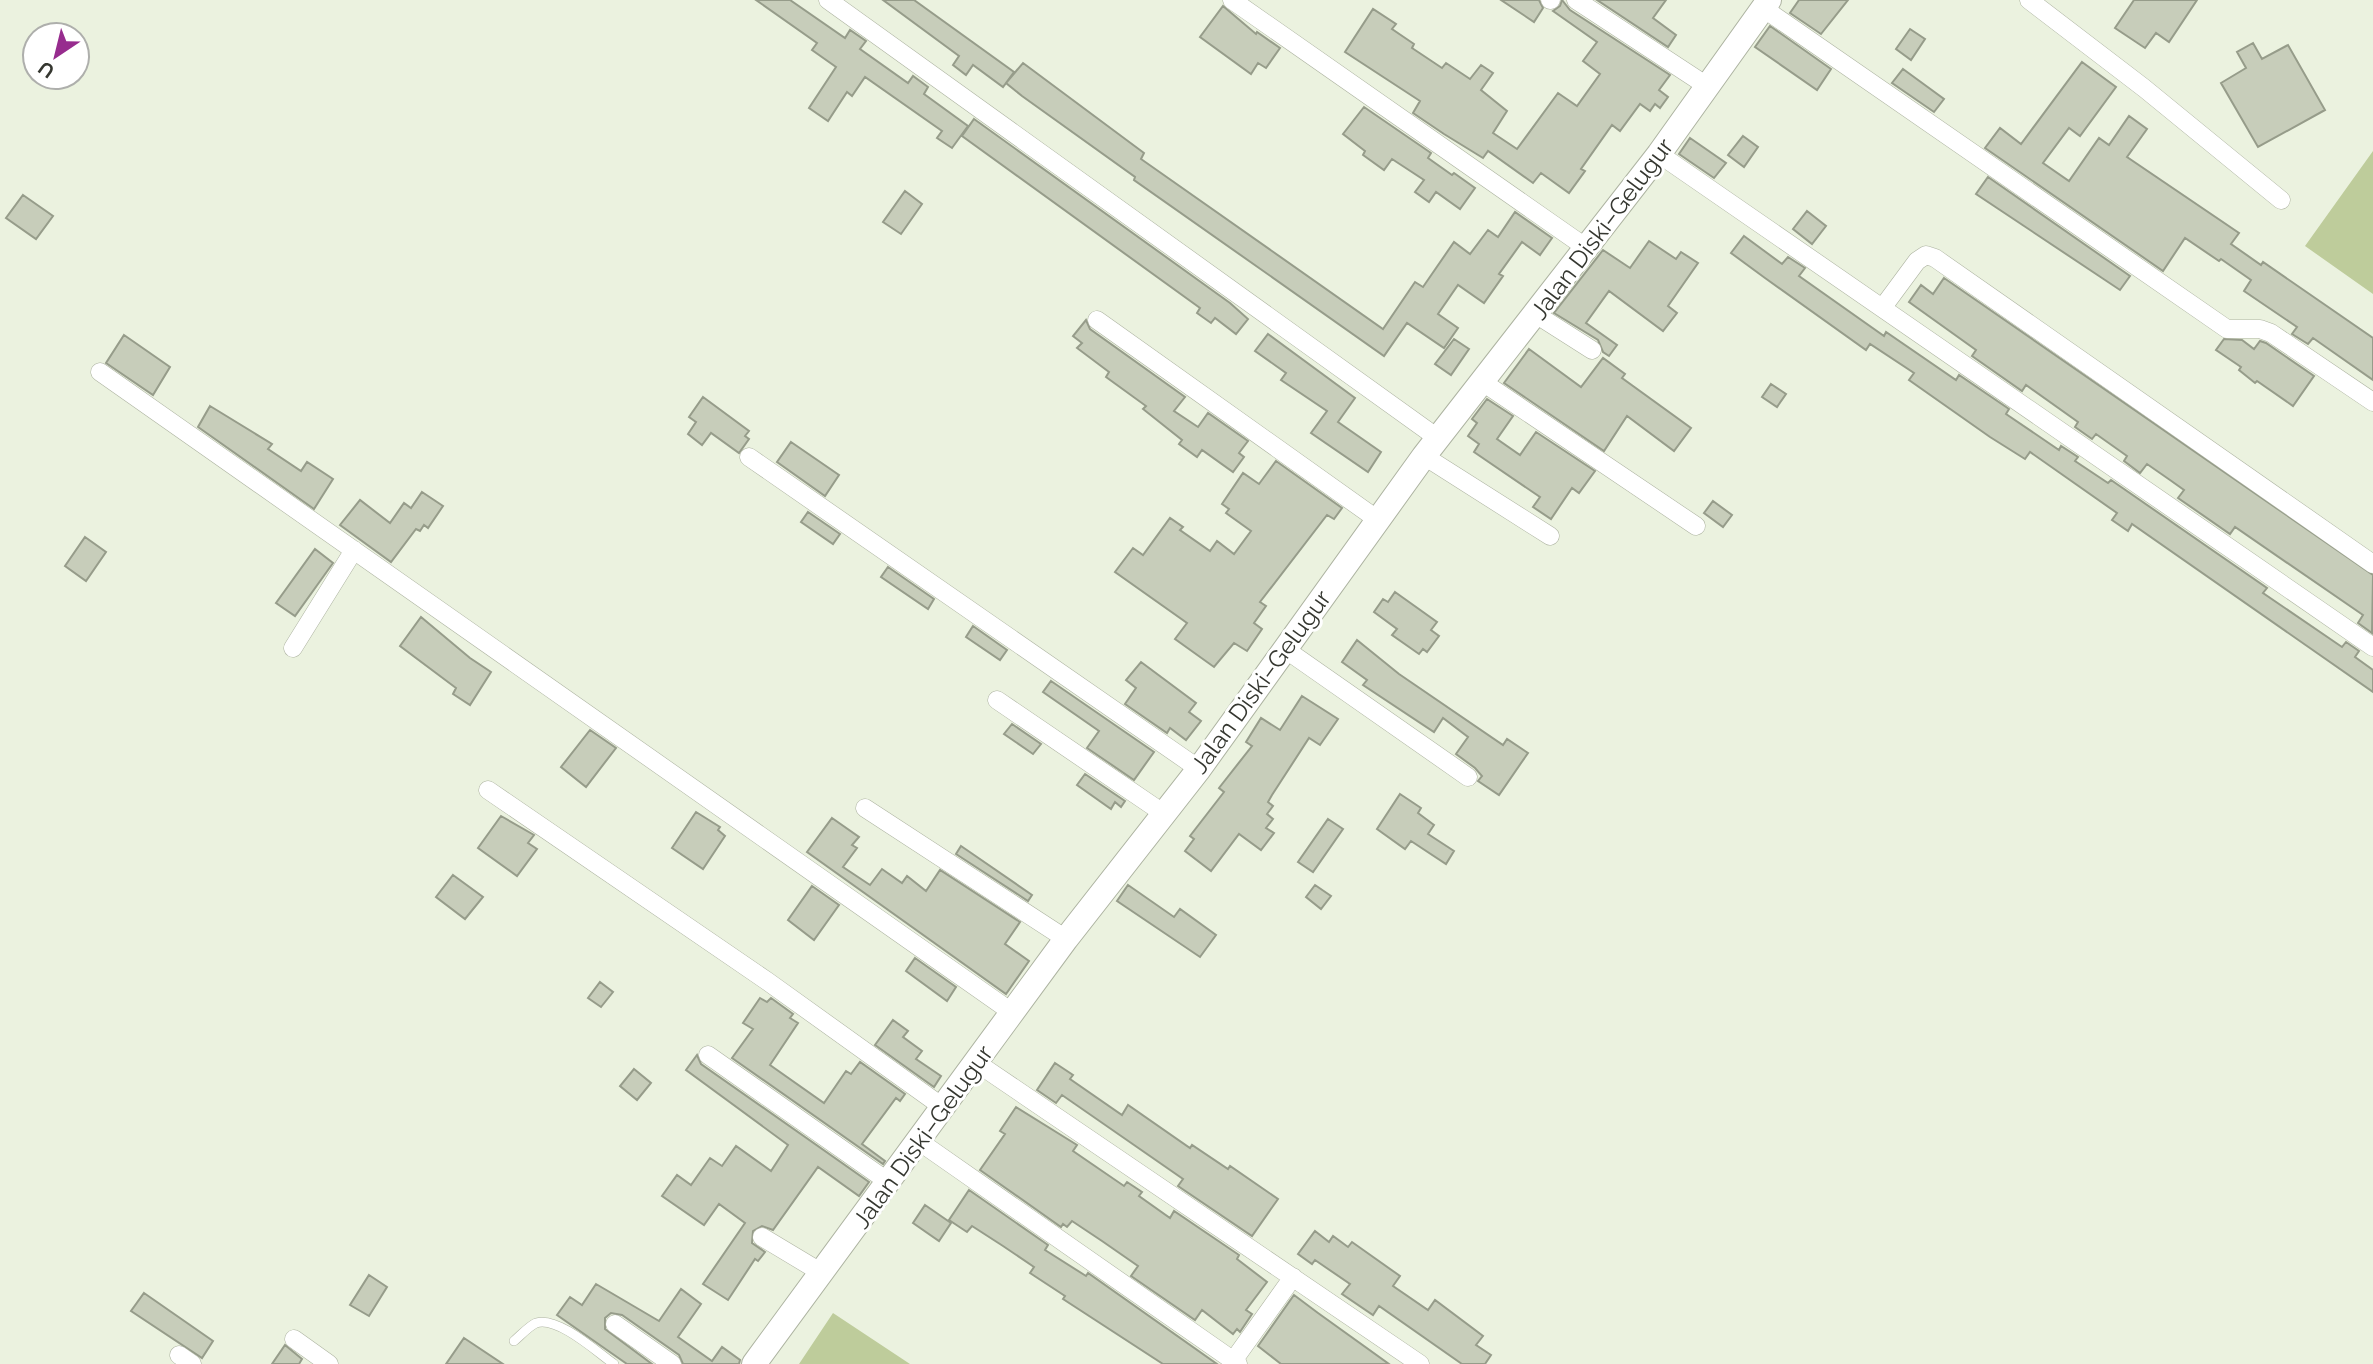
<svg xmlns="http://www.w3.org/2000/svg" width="2373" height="1364" font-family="Raleway,sans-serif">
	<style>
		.green { fill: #becc9b }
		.building { fill: #c7cdba; stroke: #969c8a; stroke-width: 2 }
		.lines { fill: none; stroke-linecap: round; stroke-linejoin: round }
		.lane-casing { stroke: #adb3a1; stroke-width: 10 }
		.street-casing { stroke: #adb3a1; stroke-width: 19 }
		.secondary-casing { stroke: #adb3a1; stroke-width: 26 }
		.lane { stroke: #fff; stroke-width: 9 }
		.street { stroke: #fff; stroke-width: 18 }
		.secondary { stroke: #fff; stroke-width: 24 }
		.labels { text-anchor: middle; stroke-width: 6; stroke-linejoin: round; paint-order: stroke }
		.street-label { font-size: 24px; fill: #353730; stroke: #fff }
	</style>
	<rect width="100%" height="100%" fill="#ebf2df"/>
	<path class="green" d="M2373 151V294L2305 246Z
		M833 1313 910 1364H799Z"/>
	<path class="building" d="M756 0H790L845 38 850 30 866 41 860 49 908 83 913 76 928 87 924 94 968 126 952 148 937 138 942 131 865 77 852 96 847 92 828 121 809 108 836 67 812 50 817 43Z
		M883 0H914L1014 72 1003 87 973 65 966 75 953 65 959 56Z
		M1501 0H1539L1543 8 1534 22Z
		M1562 0 1570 10 1670 75 1659 90 1668 97 1660 108 1655 104 1650 111 1640 104 1620 131 1612 125 1581 169 1585 171 1569 193 1541 173 1533 183 1488 151 1483 158 1444 134 1413 113 1420 101 1345 52 1373 9 1396 24 1392 29 1414 44 1412 48 1442 68 1446 63 1470 79 1481 65 1493 73 1481 90 1507 111 1493 133 1517 149 1558 93 1577 106 1600 74 1583 61 1597 42 1553 11 1560 6Z
		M1597 0H1666L1653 18 1676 35 1668 47Z
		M1799 0H1848L1821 34 1790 13Z
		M2134 0H2197L2169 42 2156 33 2145 48 2115 28Z
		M1223 6 1256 34 1257 32 1280 48 1266 68 1258 63 1251 74 1200 37Z
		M1770 26 1831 69 1817 90 1755 47Z
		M1910 29 1925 39 1911 60 1896 49Z
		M2253 43 2262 59 2288 45 2325 110 2258 147 2221 83 2246 68 2237 52Z
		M2082 62 2116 87 2080 136 2069 128 2043 163 2069 181 2099 138 2109 145 2129 116 2147 129 2127 157 2239 233 2231 244 2261 265 2263 262 2373 338V380L2313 338 2308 344 2292 334 2297 327 2244 291 2251 280 2221 259 2219 261 2185 238 2163 271 1985 148 2000 128 2021 144Z
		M1023 63 1144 153 1141 159 1383 329 1415 282 1423 287 1454 242 1470 254 1488 230 1498 237 1515 212 1552 238 1540 255 1522 242 1499 274 1503 276 1484 303 1458 285 1438 314 1458 328 1444 348 1407 323 1384 356 1134 180 1135 177 1022 96 1006 83Z
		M1903 69 1944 99 1934 112 1892 83Z
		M1364 107 1431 153 1428 158 1452 175 1454 173 1475 188 1460 209 1436 192 1429 202 1415 192 1424 180 1392 159 1384 170 1363 155 1365 151 1343 134Z
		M974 119 1230 303 1248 319 1236 334 1215 318 1211 323 1197 313 1200 308 962 136Z
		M1743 136 1758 147 1744 167 1728 155Z
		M1690 138 1726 163 1714 178 1679 154Z
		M1988 177 2130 276 2120 290 1976 194Z
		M905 191 922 204 901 234 883 222Z
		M23 195 53 216 36 239 6 218Z
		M1807 211 1826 226 1812 244 1793 229Z
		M1744 236 1782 264 1788 257 1805 268 1799 276 1884 336 1886 332 1956 380 1959 375 2009 409 2006 414 2059 450 2061 446 2078 457 2075 461 2108 483 2111 480 2267 588 2263 593 2342 647 2346 642 2359 651 2355 657 2373 670V692L2132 524 2128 531 2112 520 2117 513 2030 452 2025 459 1990 437 1909 380 1914 373 1870 344 1866 350 1765 278 1731 253Z
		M1649 241 1676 259 1681 252 1698 263 1668 306 1677 313 1663 331 1609 291 1586 323 1617 345 1609 356 1603 352 1598 340 1554 313 1603 250 1630 268Z
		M1944 278 2373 575 2372 633 2358 623 2363 615 2235 527 2230 534 2178 498 2184 490 2170 480 2147 464 2140 473 2124 461 2127 456 2096 434 2092 439 2075 427 2078 422 2026 385 2022 391 1972 356 1976 350 1909 302 1921 285 1933 294Z
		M1086 320 1090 329 1185 397 1174 411 1198 427 1208 413 1248 441 1239 453 1244 457 1233 472 1202 450 1197 457 1179 444 1182 440 1143 409 1146 406 1106 377 1109 372 1077 348 1082 343 1073 336Z
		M1268 334 1355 398 1338 422 1381 452 1368 472 1311 433 1327 411 1281 380 1286 373 1255 351Z
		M124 335 170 367 153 395 106 363Z
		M1454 339 1469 349 1451 375 1435 364Z
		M2224 339 2242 340 2254 349 2260 341 2266 343 2314 376 2293 406 2257 381 2255 383 2239 370 2241 367 2216 350Z
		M1529 349 1581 387 1603 358 1625 374 1622 378 1691 428 1674 451 1627 416 1604 451 1504 383Z
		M1771 384 1786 394 1777 407 1762 397Z
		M703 397 749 431 745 436 749 439 739 453 711 433 702 445 688 434 696 422 689 417Z
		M1487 399 1513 416 1497 439 1520 455 1536 432 1595 471 1579 493 1572 488 1551 519 1533 507 1540 497 1474 452 1479 444 1468 436 1477 423 1472 419Z
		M210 406 272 444 268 449 301 471 307 462 333 479 314 509 198 427Z
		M791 442 839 475 825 496 777 462Z
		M1276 461 1342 508 1334 519 1327 515 1260 602 1266 606 1254 623 1262 629 1247 651 1234 643 1214 667 1175 639 1187 623 1115 572 1133 548 1143 555 1170 518 1183 527 1180 530 1210 551 1217 541 1234 554 1251 531 1226 513 1229 509 1222 504 1243 473 1259 484Z
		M422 492 443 506 428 528 424 525 420 531 416 529 391 562 340 525 360 500 390 523 404 503 411 508Z
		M1713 501 1732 515 1723 527 1704 513Z
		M808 512 840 534 833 544 801 522Z
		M85 537 106 552 86 581 65 566Z
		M315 549 333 563 295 616 276 603Z
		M888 567 934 599 928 609 881 577Z
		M1395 592 1437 622 1431 630 1439 636 1427 652 1423 649 1419 654 1392 635 1397 629 1374 612 1383 599 1388 602Z
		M421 617 470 658 491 672 470 705 453 694 456 688 400 646Z
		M973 626 1007 650 1000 660 966 637Z
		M1357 640 1399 674 1503 745 1507 739 1528 753 1499 795 1478 781 1482 776 1475 768 1456 754 1468 737 1443 718 1434 732 1363 685 1367 680 1342 662Z
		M1141 662 1196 703 1189 712 1201 721 1186 740 1170 728 1167 733 1125 704 1136 688 1126 680Z
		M1051 681 1154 752 1134 780 1087 748 1099 731 1043 692Z
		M1302 696 1338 719 1320 745 1309 738 1272 795 1268 802 1273 806 1267 814 1273 819 1266 828 1274 833 1261 850 1239 834 1211 871 1185 851 1194 839 1190 836 1224 792 1219 788 1252 746 1246 742 1261 718 1280 730Z
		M1012 724 1041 744 1033 754 1004 734Z
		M590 730 616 748 586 787 561 767Z
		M1085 774 1125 801 1121 807 1115 802 1111 809 1077 785Z
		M1400 794 1421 808 1418 813 1434 825 1428 834 1454 851 1446 864 1411 841 1405 849 1377 829Z
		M696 812 720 827 718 830 725 836 703 869 672 848Z
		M501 816 534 835 528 843 537 849 517 876 478 848Z
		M832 818 859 837 852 845 857 848 843 867 870 885 882 869 902 883 907 876 926 891 940 870 1020 922 1005 944 1029 961 1006 994 807 852Z
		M1328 819 1343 829 1313 872 1298 862Z
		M961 846 1032 895 1028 901 956 854Z
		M453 875 483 897 465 919 436 897Z
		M1128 885 1174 917 1180 909 1216 935 1200 957 1117 901Z
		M1315 885 1331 896 1321 909 1306 897Z
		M812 886 839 905 814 940 788 920Z
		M915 958 956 987 947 1001 906 971Z
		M600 982 613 992 601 1007 588 998Z
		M760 998 767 1002 771 998 793 1014 790 1018 798 1023 770 1065 824 1103 846 1071 851 1074 860 1062 905 1094 900 1101 896 1098 862 1144 885 1161 883 1164 732 1058 753 1029 743 1023Z
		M893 1020 908 1031 903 1037 922 1051 916 1059 941 1076 934 1087 875 1045Z
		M697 1055 701 1064 869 1182 859 1196 818 1167 773 1230 762 1226 753 1231 752 1243 765 1252 758 1261 755 1259 728 1300 703 1284 745 1223 719 1204 704 1225 662 1196 677 1175 691 1185 710 1158 722 1166 736 1146 771 1171 788 1145 686 1070Z
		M1055 1063 1073 1075 1070 1079 1122 1115 1128 1105 1190 1148 1192 1145 1228 1169 1230 1166 1278 1199 1252 1236 1178 1186 1183 1179 1062 1095 1056 1103 1037 1090Z
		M634 1069 651 1083 637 1100 620 1086Z
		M1016 1107 1077 1145 1073 1151 1124 1186 1127 1182 1142 1192 1139 1196 1170 1218 1174 1211 1239 1255 1237 1259 1267 1282 1246 1310 1252 1314 1240 1332 1237 1329 1233 1334 1202 1310 1195 1320 1131 1276 1138 1266 1102 1241 1072 1221 1067 1227 1063 1224 1061 1227 980 1170 1005 1134 1000 1131Z
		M969 1190 1048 1245 1045 1250 1086 1276 1088 1273 1217 1364H1163L1063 1299 1065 1296 1030 1273 1034 1267 1003 1246 972 1226 967 1232 949 1220Z
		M925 1205 951 1223 939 1241 913 1223Z
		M1315 1231 1329 1242 1333 1236 1348 1247 1352 1242 1400 1276 1393 1286 1428 1310 1435 1300 1483 1336 1476 1345 1491 1355 1485 1364H1462L1379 1306 1373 1315 1342 1294 1350 1284 1315 1260 1312 1264 1298 1254Z
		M369 1275 387 1287 369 1316 350 1305Z
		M596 1284 659 1321 681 1289 701 1304 678 1337 712 1361 722 1347 740 1360 739 1364H683L679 1355 622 1315 611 1313 605 1318V1329L652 1364H627L557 1315 570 1297 582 1305Z
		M144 1293 213 1341 202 1358 131 1311Z
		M1294 1295 1318 1313 1389 1364H1281L1258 1346Z
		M464 1338 503 1364H446Z
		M285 1345 302 1359 299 1364H272Z"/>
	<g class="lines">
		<defs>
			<path id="lane" d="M514 1341C520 1336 529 1326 536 1323 558 1316 597 1352 614 1364"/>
			<path id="street" d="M828 0 1439 439
				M1232 0 1588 249
				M1550 0H1551
				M1576 0 1707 86
				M2029 0 2144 88 2281 200
				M1763 8 2227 329H2260L2271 333 2373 402
				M1659 154 2373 647
				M1883 307 1917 261 1926 255 1935 258 2373 564
				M1537 315 1592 350
				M1097 320 1378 520
				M100 372 1013 1013
				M1484 383 1696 526
				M1424 456 1550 536
				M749 457 1199 769
				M293 648 354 550
				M1285 649 1468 777
				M997 700 1163 813
				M488 790 767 981 944 1108
				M865 808 1066 939
				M708 1055 890 1183
				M977 1063 1420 1364
				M920 1142 1238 1364
				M762 1237 822 1273
				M615 1324 672 1364
				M294 1339 329 1364
				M179 1355 192 1364
				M1233 1361 1293 1277"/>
			<path id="secondary" d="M754 1364 1066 939 1199 769 1424 456 1659 154 1769 0"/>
		</defs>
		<use href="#lane" class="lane-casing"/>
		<use href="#street" class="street-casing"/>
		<use href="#secondary" class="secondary-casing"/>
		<use href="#lane" class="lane"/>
		<use href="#street" class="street"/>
		<use href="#secondary" class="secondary"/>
	</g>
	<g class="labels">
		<g class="street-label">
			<text transform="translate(1602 229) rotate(-53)" y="8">Jalan Diski–Gelugur</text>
			<text transform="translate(1261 682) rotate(-54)" y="8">Jalan Diski–Gelugur</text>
			<text transform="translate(923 1137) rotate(-54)" y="8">Jalan Diski–Gelugur</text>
		</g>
	</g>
	<g transform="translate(56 56) rotate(215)"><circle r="33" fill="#ffffff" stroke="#aeafac" stroke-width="2"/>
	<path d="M0-5L12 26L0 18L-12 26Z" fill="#972c8e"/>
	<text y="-10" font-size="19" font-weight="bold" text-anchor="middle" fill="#353730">U</text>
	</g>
</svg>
